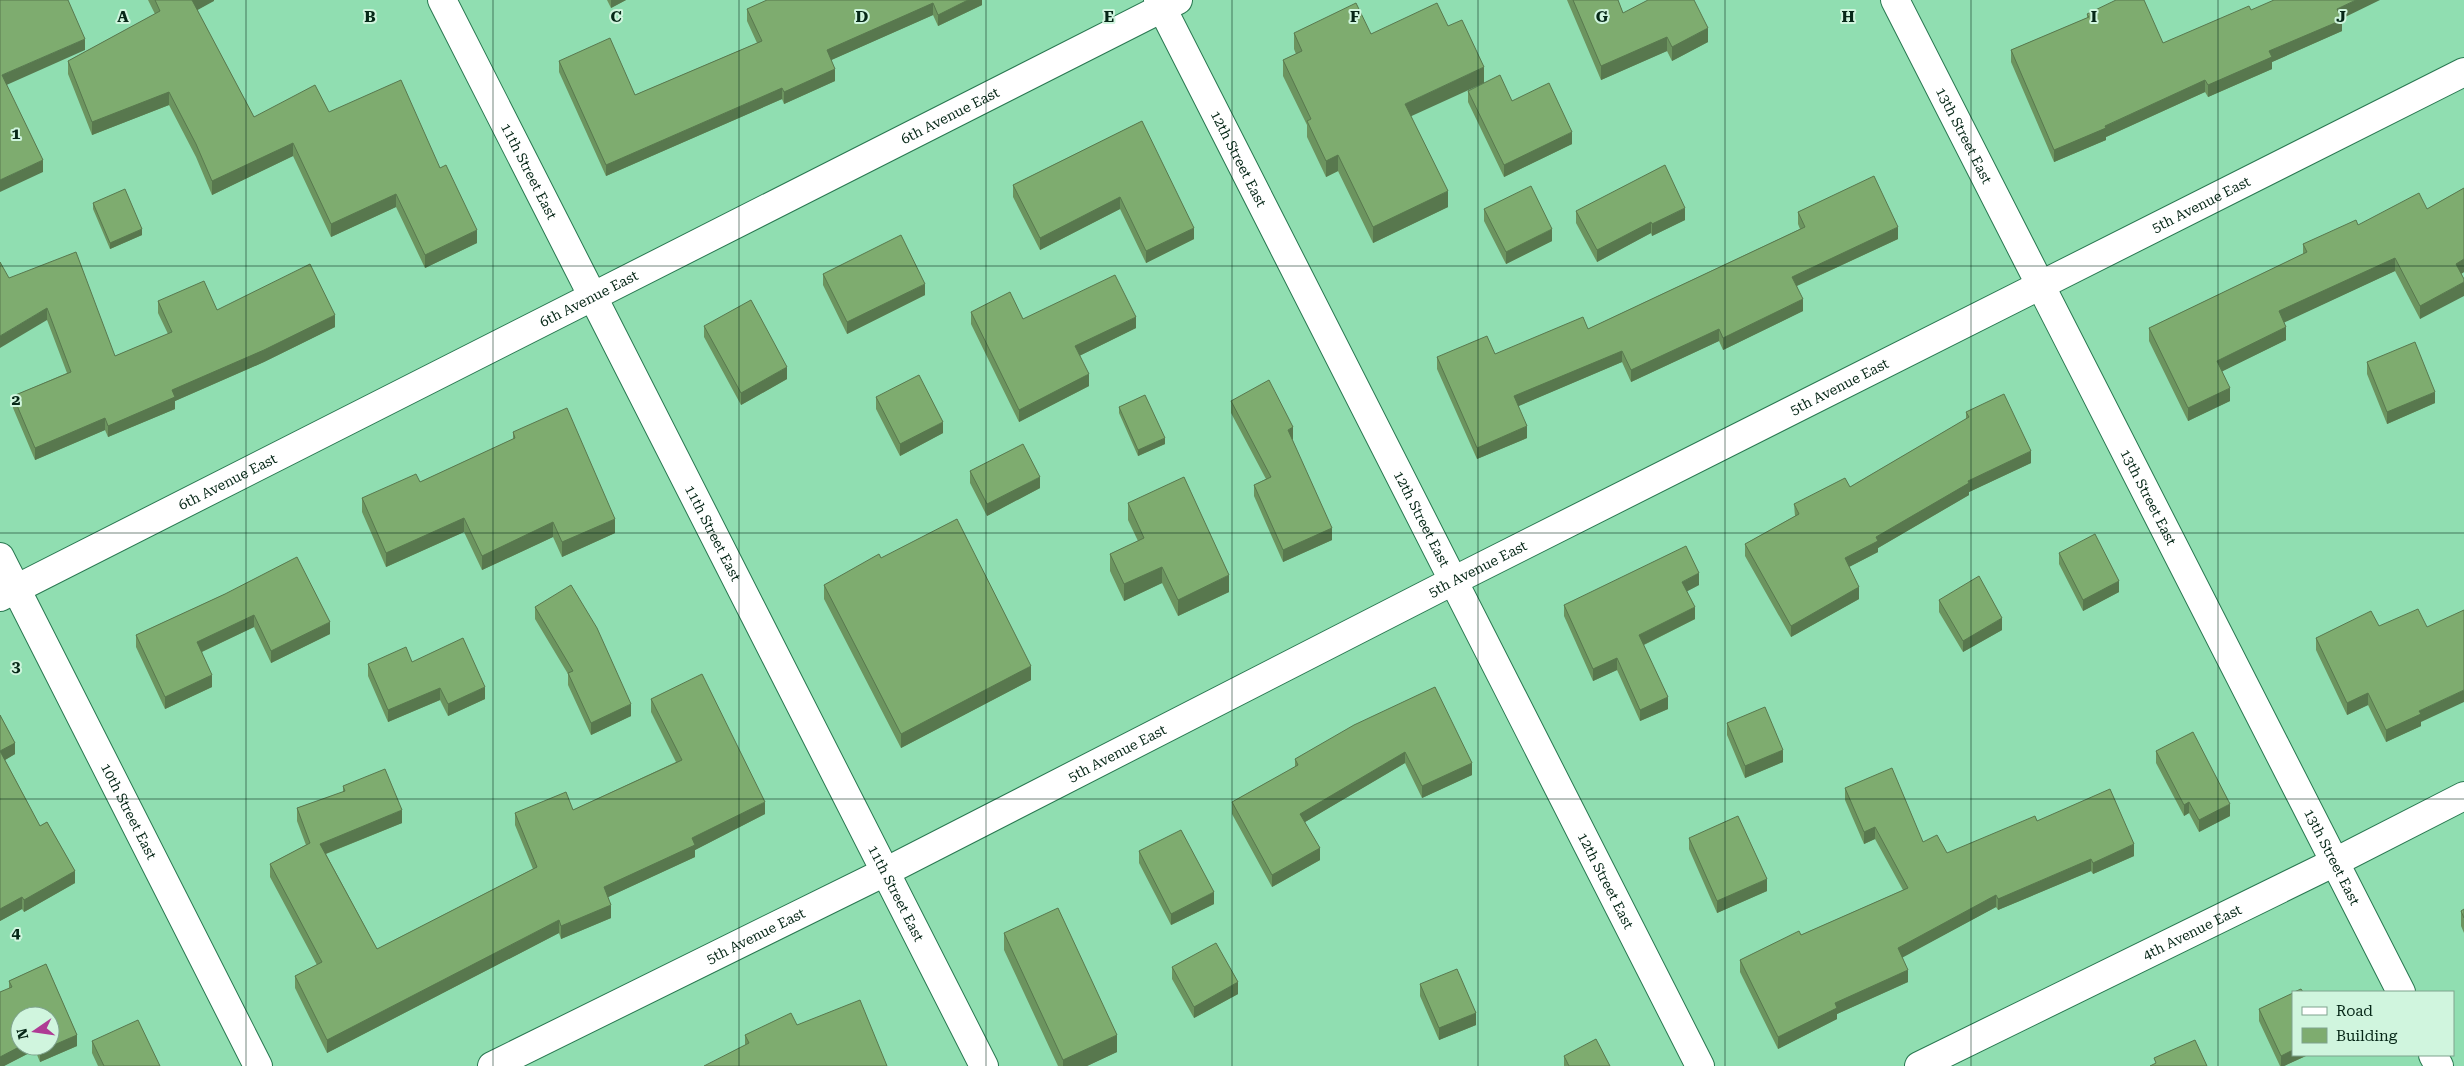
<svg xmlns="http://www.w3.org/2000/svg" width="2464" height="1066" font-family="'Roboto Serif',serif">
	<style>
		.lines { fill: none; stroke-linecap: round; stroke-linejoin: round }
		.minor-casing { stroke: #297851; stroke-width: 30 }
		.tertiary-casing { stroke: #297851; stroke-width: 30 }
		.minor { stroke: #fff; stroke-width: 28 }
		.tertiary { stroke: #fff; stroke-width: 28 }
		.wall { fill: #6c945f; fill-rule: evenodd }
		.shaded-wall { fill: #58784e }
		.building { fill: #7eac6f; stroke: #58784e }
		.grid { fill: none; stroke: #062717; stroke-width: 1; stroke-opacity: 0.55 }
		.labels { text-anchor: middle; stroke-width: 4; stroke-linejoin: round; paint-order: stroke }
		.street-label { font-size: 14px; fill: #062717; stroke: #d0f5de }
		.grid-label { font-size: 16px; text-anchor: middle; font-weight: bold; fill: #062717; stroke: #d0f5de; stroke-width: 4; stroke-linejoin: round; paint-order: stroke }
	</style>
	<rect width="100%" height="100%" fill="#90deb1"/>
	<g class="lines">
		<defs>
			<g id="minor">
				<path id="s1" d="M1158 0 1700 1066"/>
				<path id="s2" d="M1895 0 2401 992"/>
				<path id="s3" d="M0 557 258 1066"/>
				<path id="s4" d="M0 597 1178 0"/>
				<path d="M2433 1055 2439 1066"/>
				<path id="s5" d="M492 1066 885 872 1453 581 2464 72"/>
				<path id="s6" d="M1919 1066 2335 862 2464 796"/>
			</g>
			<g id="tertiary">
				<path id="s7" d="M442 0 984 1066"/>
			</g>
		</defs>
		<use href="#minor" class="minor-casing"/>
		<use href="#tertiary" class="tertiary-casing"/>
		<use href="#minor" class="minor"/>
		<use href="#tertiary" class="tertiary"/>
	</g>
	<path class="wall" d="M148 0H214L197 10 254 117 329 112 440 168 477 243 425 268 396 207 331 237 293 156 212 195 196 157 169 105 92 135 68 74V61L155 14Z
		M607 0H626L611 8Z
		M982 0V5L938 26 933 15 831 60 835 81 784 104 782 99 606 176 559 72V61L635 95 757 43 747 21V9Z
		M1567 0H1618L1623 13 1708 42 1672 61 1667 51 1601 80Z
		M2251 10 2342 19V31L2272 62V69L2208 97 2205 92 2106 137V140L2054 162 2011 62V50L2087 18V14L2163 43Z
		M1294 33 1411 117 1448 207 1373 243 1338 171 1326 177 1307 137V125L1283 76V60L1296 54 1294 49Z
		M1468 91 1512 101 1572 144 1504 177 1468 102Z
		M1142 121 1194 239 1146 263 1120 209 1040 250 1013 197V185Z
		M2464 188V272L2461 274 2420 319 2395 271 2284 322 2286 340 2222 371 2230 401 2188 421 2149 341V328L2303 254V244L2358 225 2427 209Z
		M93 203 142 235 110 249 93 209Z
		M1484 209 1552 241 1506 264 1484 221Z
		M1576 211 1685 220 1652 236 1651 233 1597 262 1576 223Z
		M1798 212 1898 239 1797 286 1803 311 1723 350 1719 341 1631 382 1622 362 1518 406 1527 438 1477 459 1437 369V357L1495 354 1588 329 1800 229 1798 224Z
		M823 274 925 295 847 334 823 285Z
		M9 278 115 356 168 334 158 313V301L335 327 264 362 175 401V409L108 437 105 430 35 460 13 408V396L67 373 47 320Z
		M971 312 1023 319 1136 328 1079 356 1089 386 1019 422 971 324Z
		M704 326 787 379 741 405 704 337Z
		M2367 362 2435 403 2387 424 2367 374Z
		M876 397 943 433 900 456 876 409Z
		M1231 401 1293 439 1292 440 1332 540 1283 562 1254 496V485L1266 479 1231 413Z
		M1119 407 1165 444 1138 456 1119 413Z
		M1966 412 2031 463 1969 492V495L1878 548V552L1849 567 1859 599 1791 637 1745 556V544L1795 516 1794 504 1850 487 1966 419Z
		M513 432 615 533 562 557 553 537 482 570 464 532 386 567 362 512V498L420 482 513 439Z
		M970 471 1040 488 987 516 970 483Z
		M1128 503 1229 592 1178 616 1162 583 1124 601 1110 571V554L1138 541 1128 520Z
		M2059 553 2119 592 2083 611 2059 564Z
		M881 558 1031 680 901 748 824 599V585Z
		M1699 585 1687 591 1695 619 1644 645 1668 709 1640 721 1617 670 1593 681 1564 616V605Z
		M225 594 330 634 271 663 254 627 202 652 212 687 165 709 136 647V635Z
		M1939 600 2002 630 1963 652 1939 612Z
		M535 607 631 716 591 735 568 685V674L535 619Z
		M2379 626 2421 722V726L2386 742 2368 705 2347 715 2316 650V638Z
		M368 664 485 699 448 716 440 700 388 722 368 676Z
		M1435 687 1472 775 1422 798 1405 763 1305 822 1320 860 1272 887 1232 814V802L1295 767V759Z
		M651 699 765 814 695 850V857L608 897 611 918 561 939 559 933 327 1053 295 988V976L317 965 270 877V864L306 845 297 821V808L343 792V786L402 823 326 854 377 949 533 869 515 825V813L573 810 676 762 651 712Z
		M0 715 15 743V754L5 760 40 826 47 822 75 871V883L24 912 22 909 0 921Z
		M1727 723 1783 762 1745 778 1727 735Z
		M2156 751 2230 816 2199 832 2189 813 2184 816 2156 763Z
		M1845 788 1923 842 1947 853 2037 821 2134 856 2093 874 2091 871 1998 910 1996 907 1902 957 1908 982 1837 1014V1019L1778 1049 1740 972V960L1801 935 1903 890 1875 839 1864 844 1845 800Z
		M1689 838 1767 891 1717 913 1689 849Z
		M1139 851 1214 904 1171 925 1139 863Z
		M2464 909V933L2461 926V911Z
		M1004 933 1117 1052 1087 1066H1058L1004 950Z
		M46 964 77 1035V1046L40 1062 35 1050 4 1066H0V992L9 989V981ZM20 1016H50V1046H20Z
		M1172 967 1238 994 1194 1018 1172 979Z
		M1420 984 1476 1025 1439 1040 1420 996Z
		M2259 1009 2293 1055H2308L2284 1066H2280L2259 1021Z
		M797 1025 745 1045V1035Z
		M92 1041 160 1066H98L92 1053Z
		M1564 1056 1610 1066H1564Z"/>
	<path class="shaded-wall" d="M192 0H214V1L192 13Z
		M611 0H626L611 8Z
		M968 0H982V5L938 26V15Z
		M2356 0H2380L2337 21V9Z
		M933 3V15L827 62V50Z
		M2342 20V31L2272 62V69L2208 97V85L2269 51Z
		M1708 28V42L1672 61V47Z
		M1667 37V51L1601 80V66Z
		M85 39V50L2 87V75Z
		M1484 67V83L1405 119V104Z
		M835 69V81L784 104V92Z
		M2205 80V92L2106 137V140L2054 162V150Z
		M782 88V99L606 176V165Z
		M169 92V105L92 135V122Z
		M1572 132V144L1504 177V165Z
		M293 143V156L212 195V181Z
		M1338 155V171L1326 177V161Z
		M43 160V172L0 192V180Z
		M1448 191V207L1373 243V227Z
		M396 194V207L331 237V224Z
		M1120 197V209L1040 250V238Z
		M1685 208V220L1652 236V224Z
		M1651 222V233L1597 262V250Z
		M1898 227V239L1792 288V277Z
		M1194 228V239L1146 263V251Z
		M142 229V235L110 249V243Z
		M1552 229V241L1506 264V252Z
		M477 230V243L425 268V255Z
		M2395 258V271L2279 325V311Z
		M2464 259V272L2456 277V264Z
		M2464 282V296L2420 319V306Z
		M925 284V295L847 334V322Z
		M1803 299V311L1723 350V338Z
		M47 308V320L0 348V336Z
		M335 315V327L264 362 175 401V409L108 437V426L172 390Z
		M1136 317V328L1075 358V346Z
		M2286 327V340L2217 374V361Z
		M1719 329V341L1631 382V370Z
		M1622 351V362L1514 408V396Z
		M787 367V379L741 405V393Z
		M1089 374V386L1019 422V410Z
		M2230 388V401L2188 421V408Z
		M2435 392V403L2387 424V412Z
		M105 418V430L35 460V448Z
		M943 422V433L900 456V444Z
		M1527 426V438L1477 459V448Z
		M1293 427V439L1288 442V430Z
		M1165 438V444L1138 456V450Z
		M2031 451V463L1969 492V495L1878 548V552L1845 569V558L1876 537 1968 481Z
		M1040 477V488L987 516V504Z
		M464 518V532L386 567V553Z
		M615 519V533L562 557V542Z
		M553 522V537L482 570V556Z
		M1332 528V540L1283 562V550Z
		M1162 567V583L1124 601V584Z
		M1699 573V585L1682 594V582Z
		M1229 575V592L1178 616V600Z
		M2119 581V592L2083 611V600Z
		M1859 587V599L1791 637V626Z
		M1695 607V619L1639 647V635Z
		M254 615V627L197 654V642Z
		M2002 618V630L1963 652V641Z
		M330 622V634L271 663V651Z
		M1617 658V670L1593 681V669Z
		M1031 666V680L901 748V734Z
		M212 675V687L165 709V697Z
		M485 687V699L448 716V704Z
		M440 688V700L388 722V710Z
		M2464 690V702L2421 722V726L2386 742V730L2419 711Z
		M2368 693V705L2347 715V703Z
		M1668 697V709L1640 721V710Z
		M631 704V716L591 735V723Z
		M15 743V754L0 763V751Z
		M1783 750V762L1745 778V766Z
		M1405 752V763L1300 825V814Z
		M1472 763V775L1422 798V786Z
		M765 802V814L695 850V857L604 899V887L692 838Z
		M2189 802V813L2184 816V805Z
		M2230 804V816L2199 832V820Z
		M402 810V823L320 856V844Z
		M1875 827V839L1864 844V832Z
		M2134 844V856L2093 874V863Z
		M1320 848V860L1272 887V875Z
		M2091 859V871L1998 910V899Z
		M75 871V883L24 912V900Z
		M1767 879V891L1717 913V901Z
		M1214 892V904L1171 925V914Z
		M1996 895V907L1898 960V948Z
		M22 897V909L0 921V909Z
		M611 905V918L561 939V926Z
		M559 920V933L327 1053V1040Z
		M1908 970V982L1837 1014V1019L1778 1049V1037L1835 1003Z
		M1238 982V994L1194 1018V1007Z
		M1476 1013V1025L1439 1040V1028Z
		M77 1035V1046L40 1062V1051Z
		M1117 1035V1052L1087 1066H1063V1060Z
		M21 1046H35V1050L4 1066H0V1057Z
		M2293 1050V1055H2308L2284 1066H2281V1056Z"/>
	<path class="building" d="M0 0H68L85 39 2 75 43 160 0 180Z
		M155 0H192L254 117 315 85 329 112 401 80 440 168 446 165 477 230 425 255 396 194 331 224 293 143 212 181 196 144 169 92 92 122 68 61 160 11Z
		M767 0H968L938 15 933 3 827 50 835 69 784 92 782 88 606 165 559 61 610 38 635 95 762 41 747 9Z
		M1573 0H1618L1623 13 1648 0H1694L1708 28 1672 47 1667 37 1601 66Z
		M2116 0H2144L2163 43 2249 6 2251 10 2274 0H2356L2337 9 2342 20 2269 51 2272 57 2208 85 2205 80 2105 126 2106 128 2054 150 2011 50 2089 17 2087 14Z
		M1356 3 1371 34 1437 3 1448 26 1462 20 1484 67 1405 104 1448 191 1373 227 1338 155 1326 161 1307 121 1311 119 1283 60 1302 51 1294 33Z
		M1500 75 1512 101 1549 83 1572 132 1504 165 1468 91Z
		M1142 121 1194 228 1146 251 1120 197 1040 238 1013 185Z
		M1665 165 1685 208 1652 224 1651 222 1597 250 1576 211Z
		M1874 176 1898 227 1792 277 1803 299 1723 338 1719 329 1631 370 1622 351 1514 396 1527 426 1477 448 1437 357 1487 336 1495 354 1583 317 1588 329 1805 227 1798 212Z
		M1531 186 1552 229 1506 252 1484 209Z
		M2464 188V259L2456 264 2464 279V282L2420 306 2395 258 2279 311 2286 327 2217 361 2230 388 2188 408 2149 328 2307 252 2303 244 2356 220 2358 225 2419 193 2427 209Z
		M125 189 142 229 110 243 93 203Z
		M901 235 925 284 847 322 823 274Z
		M76 252 115 356 172 332 158 301 204 281 217 310 310 264 335 315 264 350 172 390 175 397 108 426 105 418 35 448 13 396 71 372 47 308 0 336V262L9 278Z
		M1115 275 1136 317 1075 346 1089 374 1019 410 971 312 1010 292 1023 319Z
		M751 300 787 367 741 393 704 326Z
		M2415 342 2435 392 2387 412 2367 362Z
		M919 375 943 422 900 444 876 397Z
		M1269 380 1293 427 1288 430 1332 528 1283 550 1254 485 1271 477 1231 401Z
		M2004 394 2031 451 1968 481 1969 483 1876 537 1878 541 1845 558 1859 587 1791 626 1745 544 1799 514 1794 504 1845 478 1850 487 1969 417 1966 412Z
		M1145 395 1165 438 1138 450 1119 407Z
		M567 408 615 519 562 542 553 522 482 556 464 518 386 553 362 498 416 474 420 482 515 438 513 432Z
		M1023 444 1040 477 987 504 970 471Z
		M1184 477 1229 575 1178 600 1162 567 1124 584 1110 554 1144 538 1128 503Z
		M957 519 1031 666 901 734 824 585 879 554 881 558Z
		M2095 534 2119 581 2083 600 2059 553Z
		M1686 546 1699 573 1682 582 1695 607 1639 635 1668 697 1640 710 1617 658 1593 669 1564 605Z
		M297 557 330 622 271 651 254 615 197 642 212 675 165 697 136 635 225 594Z
		M1979 576 2002 618 1963 641 1939 600Z
		M571 585 597 628 631 704 591 723 568 673 573 671 535 607Z
		M2418 609 2427 627 2464 610V690L2419 711 2421 714 2386 730 2368 693 2347 703 2316 638 2371 611 2379 626Z
		M463 638 485 687 448 704 440 688 388 710 368 664 406 647 412 662Z
		M702 674 765 802 692 838 695 845 604 887 611 905 561 926 559 920 327 1040 295 976 322 962 270 864 310 843 297 808 345 791 343 786 385 769 402 810 320 844 377 949 537 867 515 813 566 792 573 810 682 760 651 699Z
		M1435 687 1472 763 1422 786 1405 752 1300 814 1320 848 1272 875 1232 802 1298 765 1295 759 1354 725Z
		M1765 707 1783 750 1745 766 1727 723Z
		M0 715 15 743 0 751Z
		M2193 732 2230 804 2199 820 2189 802 2184 805 2156 751Z
		M0 751 40 826 47 822 75 871 24 900 22 897 0 909Z
		M1892 768 1923 842 1937 835 1947 853 2035 816 2037 821 2110 789 2134 844 2093 863 2091 859 1998 899 1996 895 1898 948 1908 970 1835 1003 1837 1008 1778 1037 1740 960 1799 931 1801 935 1908 888 1875 827 1864 832 1845 788Z
		M1738 816 1767 879 1717 901 1689 838Z
		M1181 830 1214 892 1171 914 1139 851Z
		M1058 908 1117 1035 1063 1060 1004 933Z
		M2464 909V918L2461 911Z
		M1216 943 1238 982 1194 1007 1172 967Z
		M46 964 77 1035 40 1051 38 1046H50V1016H20V1046H21L0 1057V992L12 987 9 981Z
		M1457 969 1476 1013 1439 1028 1420 984Z
		M2301 989 2303 992H2294Z
		M2293 993V1050L2281 1056 2259 1009Z
		M860 1000 887 1066H704L749 1043 745 1035 791 1013 797 1025Z
		M138 1020 160 1066H104L92 1041Z
		M1596 1039 1610 1066H1569L1564 1056Z
		M2195 1040 2207 1066H2150L2156 1063 2154 1058Z"/>
	<path class="grid" d="M246 0V1066M493 0V1066M739 0V1066M986 0V1066M1232 0V1066M1478 0V1066M1725 0V1066M1971 0V1066M2218 0V1066M0 266H2464M0 533H2464M0 799H2464"/>
	<g class="labels">
		<g class="street-label">
			<text dy="5" stroke="none"><textPath href="#s4" startOffset="1065">6th Avenue East</textPath></text>
			<text dy="5" stroke="none"><textPath href="#s2" startOffset="152">13th Street East</textPath></text>
			<text dy="5" stroke="none"><textPath href="#s1" startOffset="178">12th Street East</textPath></text>
			<text dy="5" stroke="none"><textPath href="#s7" startOffset="192">11th Street East</textPath></text>
			<text dy="5" stroke="none"><textPath href="#s5" startOffset="1914">5th Avenue East</textPath></text>
			<text dy="5" stroke="none"><textPath href="#s4" startOffset="660">6th Avenue East</textPath></text>
			<text dy="5" stroke="none"><textPath href="#s5" startOffset="1509">5th Avenue East</textPath></text>
			<text dy="5" stroke="none"><textPath href="#s4" startOffset="255">6th Avenue East</textPath></text>
			<text dy="5" stroke="none"><textPath href="#s2" startOffset="558">13th Street East</textPath></text>
			<text dy="5" stroke="none"><textPath href="#s1" startOffset="582">12th Street East</textPath></text>
			<text dy="5" stroke="none"><textPath href="#s7" startOffset="598">11th Street East</textPath></text>
			<text dy="5" stroke="none"><textPath href="#s5" startOffset="1104">5th Avenue East</textPath></text>
			<text dy="5" stroke="none"><textPath href="#s5" startOffset="699">5th Avenue East</textPath></text>
			<text dy="5" stroke="none"><textPath href="#s3" startOffset="285">10th Street East</textPath></text>
			<text dy="5" stroke="none"><textPath href="#s2" startOffset="962">13th Street East</textPath></text>
			<text dy="5" stroke="none"><textPath href="#s1" startOffset="988">12th Street East</textPath></text>
			<text dy="5" stroke="none"><textPath href="#s7" startOffset="1002">11th Street East</textPath></text>
			<text dy="5" stroke="none"><textPath href="#s6" startOffset="304">4th Avenue East</textPath></text>
			<text dy="5" stroke="none"><textPath href="#s5" startOffset="294">5th Avenue East</textPath></text>
		</g>
	</g>
	<g class="grid-label">
		<text x="123" y="22">A</text>
		<text x="370" y="22">B</text>
		<text x="616" y="22">C</text>
		<text x="862" y="22">D</text>
		<text x="1109" y="22">E</text>
		<text x="1355" y="22">F</text>
		<text x="1602" y="22">G</text>
		<text x="1848" y="22">H</text>
		<text x="2094" y="22">I</text>
		<text x="2341" y="22">J</text>
		<text x="16" y="139">1</text>
		<text x="16" y="405">2</text>
		<text x="16" y="672">3</text>
		<text x="16" y="938">4</text>
	</g>
	<rect x="2292" y="991" width="162" height="65" fill="#d0f5de" stroke="#7fa38e"/>
	<rect x="2302" y="1007" width="25" height="8" fill="#ffffff" stroke="#7fa38e"/>
	<text x="2336" y="1016" font-size="15" fill="#062717">Road</text>
	<rect x="2302" y="1028" width="25" height="15" fill="#7eac6f" stroke="#7fa38e"/>
	<text x="2336" y="1041" font-size="15" fill="#062717">Building</text>
	<g transform="translate(35 1031) rotate(257)"><circle r="24" fill="#d0f5de" stroke="#7fa38e"/>
	<path d="M0-4L9 19L0 12L-9 19Z" fill="#af3b94"/>
	<text y="-8" font-size="14" font-weight="bold" text-anchor="middle" fill="#062717">N</text>
	</g>
</svg>
